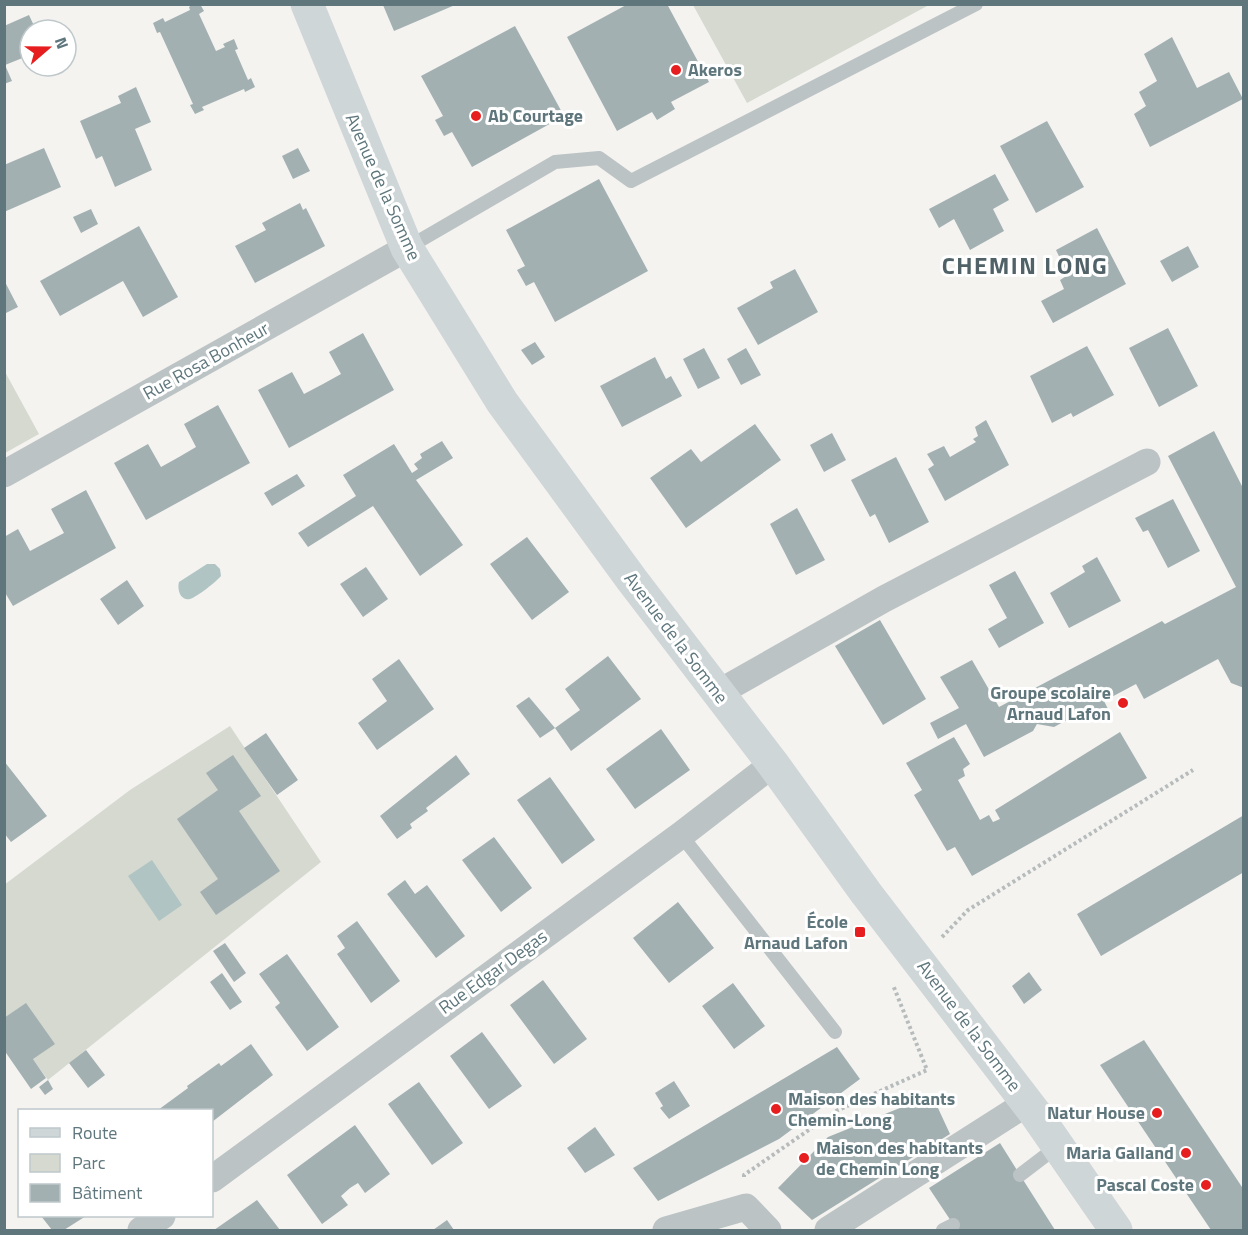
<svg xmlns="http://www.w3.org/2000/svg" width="1248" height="1235" font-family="'Titillium Web',sans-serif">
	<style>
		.green { fill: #d5d9cf }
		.water { fill: #b1c4c4 }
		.building { fill: #a3b0b2 }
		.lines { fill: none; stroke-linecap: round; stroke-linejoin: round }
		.path { stroke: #b6bbbc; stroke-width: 4; stroke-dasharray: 3 3; stroke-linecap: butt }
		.service { stroke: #bcc3c5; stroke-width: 14 }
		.minor { stroke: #bcc3c5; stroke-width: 27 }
		.secondary { stroke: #cfd6d8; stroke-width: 33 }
		.poi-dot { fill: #e61e1f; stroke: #fff; stroke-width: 2 }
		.labels { text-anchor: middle; stroke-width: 6; stroke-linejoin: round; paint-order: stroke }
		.poi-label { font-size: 18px; font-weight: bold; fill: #5e767c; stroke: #fff; text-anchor: end }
		.street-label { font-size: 18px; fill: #5e767c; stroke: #fff }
		.district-label { font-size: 24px; font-weight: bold; letter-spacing: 1.5px; fill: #506267; stroke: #fff }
	</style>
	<rect width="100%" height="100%" fill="#f4f3f0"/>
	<path class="green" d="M693 5H929L747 103Z
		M4 370 39 434 5 453H4Z
		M230 726 321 862 48 1080 5 1020 4 885 130 790Z"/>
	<path class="water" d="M207 564H215L220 569 221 576C217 581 197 597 190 599 180 601 177 589 179 582Z
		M152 860 182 905 159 921 128 876Z"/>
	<path class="building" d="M193 4H200L204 11 199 14 216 51 225 47 223 44 234 39 238 49 235 50 248 80 251 78 255 87 245 92 244 89 202 107 204 110 195 114 190 105 193 104 160 32 157 33 153 23 163 18 165 22 190 10 189 7Z
		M628 4H667L709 82 671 102 675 109 657 120 652 112 617 131 567 37Z
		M383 5H455L394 31Z
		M29 15 36 30H30V55L5 65 12 81 4 84V26Z
		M515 26 564 116 472 167 452 132 444 136 435 120 443 116 421 76Z
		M1172 37 1197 88 1229 72 1243 99 1150 147 1134 114 1146 106 1139 92 1157 81 1144 54Z
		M136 87 151 122 135 129 152 170 115 187 102 156 96 159 80 121 121 103 118 96Z
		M1047 121 1084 187 1036 213 1000 146Z
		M44 148 61 187 4 212V165Z
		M298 148 310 171 293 179 282 156Z
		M995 174 1009 200 993 209 1004 231 970 250 954 219 939 228 929 209Z
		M599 179 648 271 555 322 534 282 526 286 517 270 525 266 506 230Z
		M300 203 303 210 306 208 325 246 255 283 235 246 266 230 262 223Z
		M91 209 98 224 81 233 73 217Z
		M139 226 178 297 143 317 123 281 60 316 40 281Z
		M1097 228 1126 284 1053 323 1041 301 1064 289 1060 280 1068 275 1056 250Z
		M1188 246 1199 267 1172 282 1160 261Z
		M795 269 818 312 758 345 737 308 773 288 770 282Z
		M4 280 18 307 4 314Z
		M1168 328 1198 386 1159 407 1129 348Z
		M363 333 394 390 289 448 258 390 292 372 304 394 323 384 341 374 329 352Z
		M535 342 545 357 532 365 521 350Z
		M1087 346 1114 395 1073 417 1071 413 1052 423 1030 376Z
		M704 348 720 378 698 389 683 359Z
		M746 348 761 375 741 385 727 359Z
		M655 357 666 379 671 376 682 396 622 427 600 386Z
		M218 405 250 463 146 520 114 463 148 444 161 467 179 457 196 447 184 424Z
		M986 420 1009 465 945 501 928 469 934 465 927 454 944 446 950 457 976 442 973 439 978 436 975 427Z
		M755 424 781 460 686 528 650 478 691 449 701 462Z
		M1214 431 1244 490V688L1231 683 1218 659 1144 699 1136 684 1104 701 1108 709 1086 722 1080 713 1054 727 1037 724 1033 731 984 757 966 724 938 739 930 723 959 708 940 677 972 660 999 707 1162 621 1165 624 1236 587 1168 456Z
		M832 433 846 460 824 472 810 445Z
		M442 441 453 458 416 480 463 545 420 576 373 506 308 547 298 533 356 496 343 475 394 444 412 473 418 469 414 464 422 458 420 454Z
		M896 457 929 522 889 543 875 514 870 517 851 480Z
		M297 474 305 486 272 506 264 493Z
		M86 490 116 548 13 606 4 591V537L18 529 30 551 64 533 51 509Z
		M1173 499 1200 551 1168 568 1148 530 1143 532 1135 518Z
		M797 508 825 560 796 575 770 524Z
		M527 537 569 592 532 620 490 564Z
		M1097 557 1121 601 1069 628 1050 593 1085 572 1082 566Z
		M366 567 388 599 363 617 340 584Z
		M1015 571 1044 623 999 648 988 629 1007 618 989 585Z
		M127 580 144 606 118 625 100 599Z
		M880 620 926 699 883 725 835 646Z
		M608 656 641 699 571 751 555 728 580 710 565 689Z
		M399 659 434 709 377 750 358 723 387 701 372 679Z
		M529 697 555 728 540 738 516 706Z
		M661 729 690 770 635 809 606 769Z
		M1120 732 1147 778 972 876 955 847 947 851 914 795 922 790 906 763 954 737 970 764 963 769 965 776 958 780 980 820 989 815 993 822 1000 819 995 810Z
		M266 733 298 780 277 795 244 748Z
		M233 755 261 796 239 811 280 871 216 915 200 892 218 879 177 819 218 790 206 773Z
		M456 755 470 774 426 808 428 811 410 824 412 828 397 839 380 816Z
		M4 761 47 816 11 842 4 833Z
		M550 777 595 840 562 864 517 800Z
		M1244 815V872L1101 956 1077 914Z
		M494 837 532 888 501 912 462 860Z
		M405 880 415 894 427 885 465 936 436 958 387 894Z
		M678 902 714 948 669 983 633 938Z
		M357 921 400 981 371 1003 337 954 345 948 337 936Z
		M225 943 246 973 234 982 213 951Z
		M287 954 339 1027 307 1051 275 1007 280 1003 259 974Z
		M1029 972 1042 990 1024 1004 1012 986Z
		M222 973 242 1002 230 1010 210 982Z
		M543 980 587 1039 554 1064 510 1005Z
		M733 983 765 1026 734 1049 702 1006Z
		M26 1003 55 1044 33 1059 46 1078 31 1089 4 1050V1018Z
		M482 1032 522 1086 489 1109 450 1056Z
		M1144 1040 1244 1190V1230H1211L1100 1065Z
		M251 1044 273 1075 212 1122V1110H158L188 1088 187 1086 219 1063 221 1066Z
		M837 1047 860 1079 779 1139 658 1201 633 1168Z
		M86 1050 105 1075 88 1088 69 1063Z
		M48 1080 53 1089 45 1095 39 1087Z
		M674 1081 690 1106 669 1119 660 1108 663 1106 655 1093Z
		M419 1082 463 1143 432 1165 388 1104Z
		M932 1095 950 1134 812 1220 778 1188 828 1137Z
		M355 1125 390 1174 365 1193 358 1183 350 1188 341 1196 348 1205 322 1224 287 1175Z
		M595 1127 615 1155 585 1173 567 1148Z
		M1000 1143 1020 1175 1055 1230H957L929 1188Z
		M257 1200 280 1230H214L227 1221Z
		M41 1216H86L64 1230H52Z
		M447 1220 454 1230H433Z"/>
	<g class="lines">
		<path class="path" d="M942 937 968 910 1193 770
			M744 1177V1175L836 1111 927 1070 893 985"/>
		<path class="service" d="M407 248 555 162 599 158 631 181 976 4
			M681 835 835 1032
			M1020 1175 1058 1146
			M943 1230 953 1225"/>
		<path class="minor" d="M4 474 407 248
			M718 693 884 599 1147 462
			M212 1179 681 835 773 764
			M141 1230 162 1216
			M666 1230 746 1207 768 1230
			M828 1230 1027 1103"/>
		<path class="secondary" d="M307 4 407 248 502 402 632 580 773 764 866 893 1035 1113 1116 1230"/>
	</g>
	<g class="poi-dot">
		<circle cx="676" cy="70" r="6"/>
		<circle cx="476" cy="116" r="6"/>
		<circle cx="1123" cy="703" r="6"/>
		<rect x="854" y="926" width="12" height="12" rx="3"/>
		<circle cx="776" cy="1109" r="6"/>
		<circle cx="1157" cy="1113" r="6"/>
		<circle cx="1186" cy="1153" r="6"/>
		<circle cx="804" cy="1158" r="6"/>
		<circle cx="1206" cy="1185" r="6"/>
	</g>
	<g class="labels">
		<g class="poi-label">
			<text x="688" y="76" text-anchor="start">Akeros</text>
			<text x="488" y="122" text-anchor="start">Ab Courtage</text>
			<text x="1111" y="699">Groupe scolaire<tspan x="1111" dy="21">Arnaud Lafon</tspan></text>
			<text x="848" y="928">École<tspan x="848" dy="21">Arnaud Lafon</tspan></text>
			<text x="788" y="1105" text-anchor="start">Maison des habitants<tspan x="788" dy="21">Chemin-Long</tspan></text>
			<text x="1145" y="1119">Natur House</text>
			<text x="816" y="1154" text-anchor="start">Maison des habitants<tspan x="816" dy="21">de Chemin Long</tspan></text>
			<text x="1174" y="1159">Maria Galland</text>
			<text x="1194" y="1191">Pascal Coste</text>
		</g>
		<g class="street-label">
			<text transform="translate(383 187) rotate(66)" y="6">Avenue de la Somme</text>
			<text transform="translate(206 361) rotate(-29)" y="6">Rue Rosa Bonheur</text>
			<text transform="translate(676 638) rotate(53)" y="6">Avenue de la Somme</text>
			<text transform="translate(493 972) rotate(-36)" y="6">Rue Edgar Degas</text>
			<text transform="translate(969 1026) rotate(53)" y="6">Avenue de la Somme</text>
		</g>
		<g class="district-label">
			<text x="1025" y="274">CHEMIN LONG</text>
		</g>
	</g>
	<rect width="1248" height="1235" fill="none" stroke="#5e767c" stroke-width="12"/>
	<rect x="18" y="1109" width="195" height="108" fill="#ffffff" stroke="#bfc8cb" stroke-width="1.5"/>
	<rect x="30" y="1128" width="30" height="9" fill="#cfd6d8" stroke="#bfc8cb" stroke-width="1.5"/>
	<text x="72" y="1139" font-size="18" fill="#5e767c">Route</text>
	<rect x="30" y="1154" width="30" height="18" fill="#d5d9cf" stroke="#bfc8cb" stroke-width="1.5"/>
	<text x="72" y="1169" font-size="18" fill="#5e767c">Parc</text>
	<rect x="30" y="1184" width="30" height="18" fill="#a3b0b2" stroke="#bfc8cb" stroke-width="1.5"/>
	<text x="72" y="1199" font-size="18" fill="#5e767c">Bâtiment</text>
	<g transform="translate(48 48) rotate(70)"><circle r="28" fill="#ffffff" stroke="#bfc8cb" stroke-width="1.5"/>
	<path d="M0-4.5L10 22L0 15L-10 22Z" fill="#e61e1f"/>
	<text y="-9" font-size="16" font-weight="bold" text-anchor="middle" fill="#5e767c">N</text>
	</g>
</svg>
